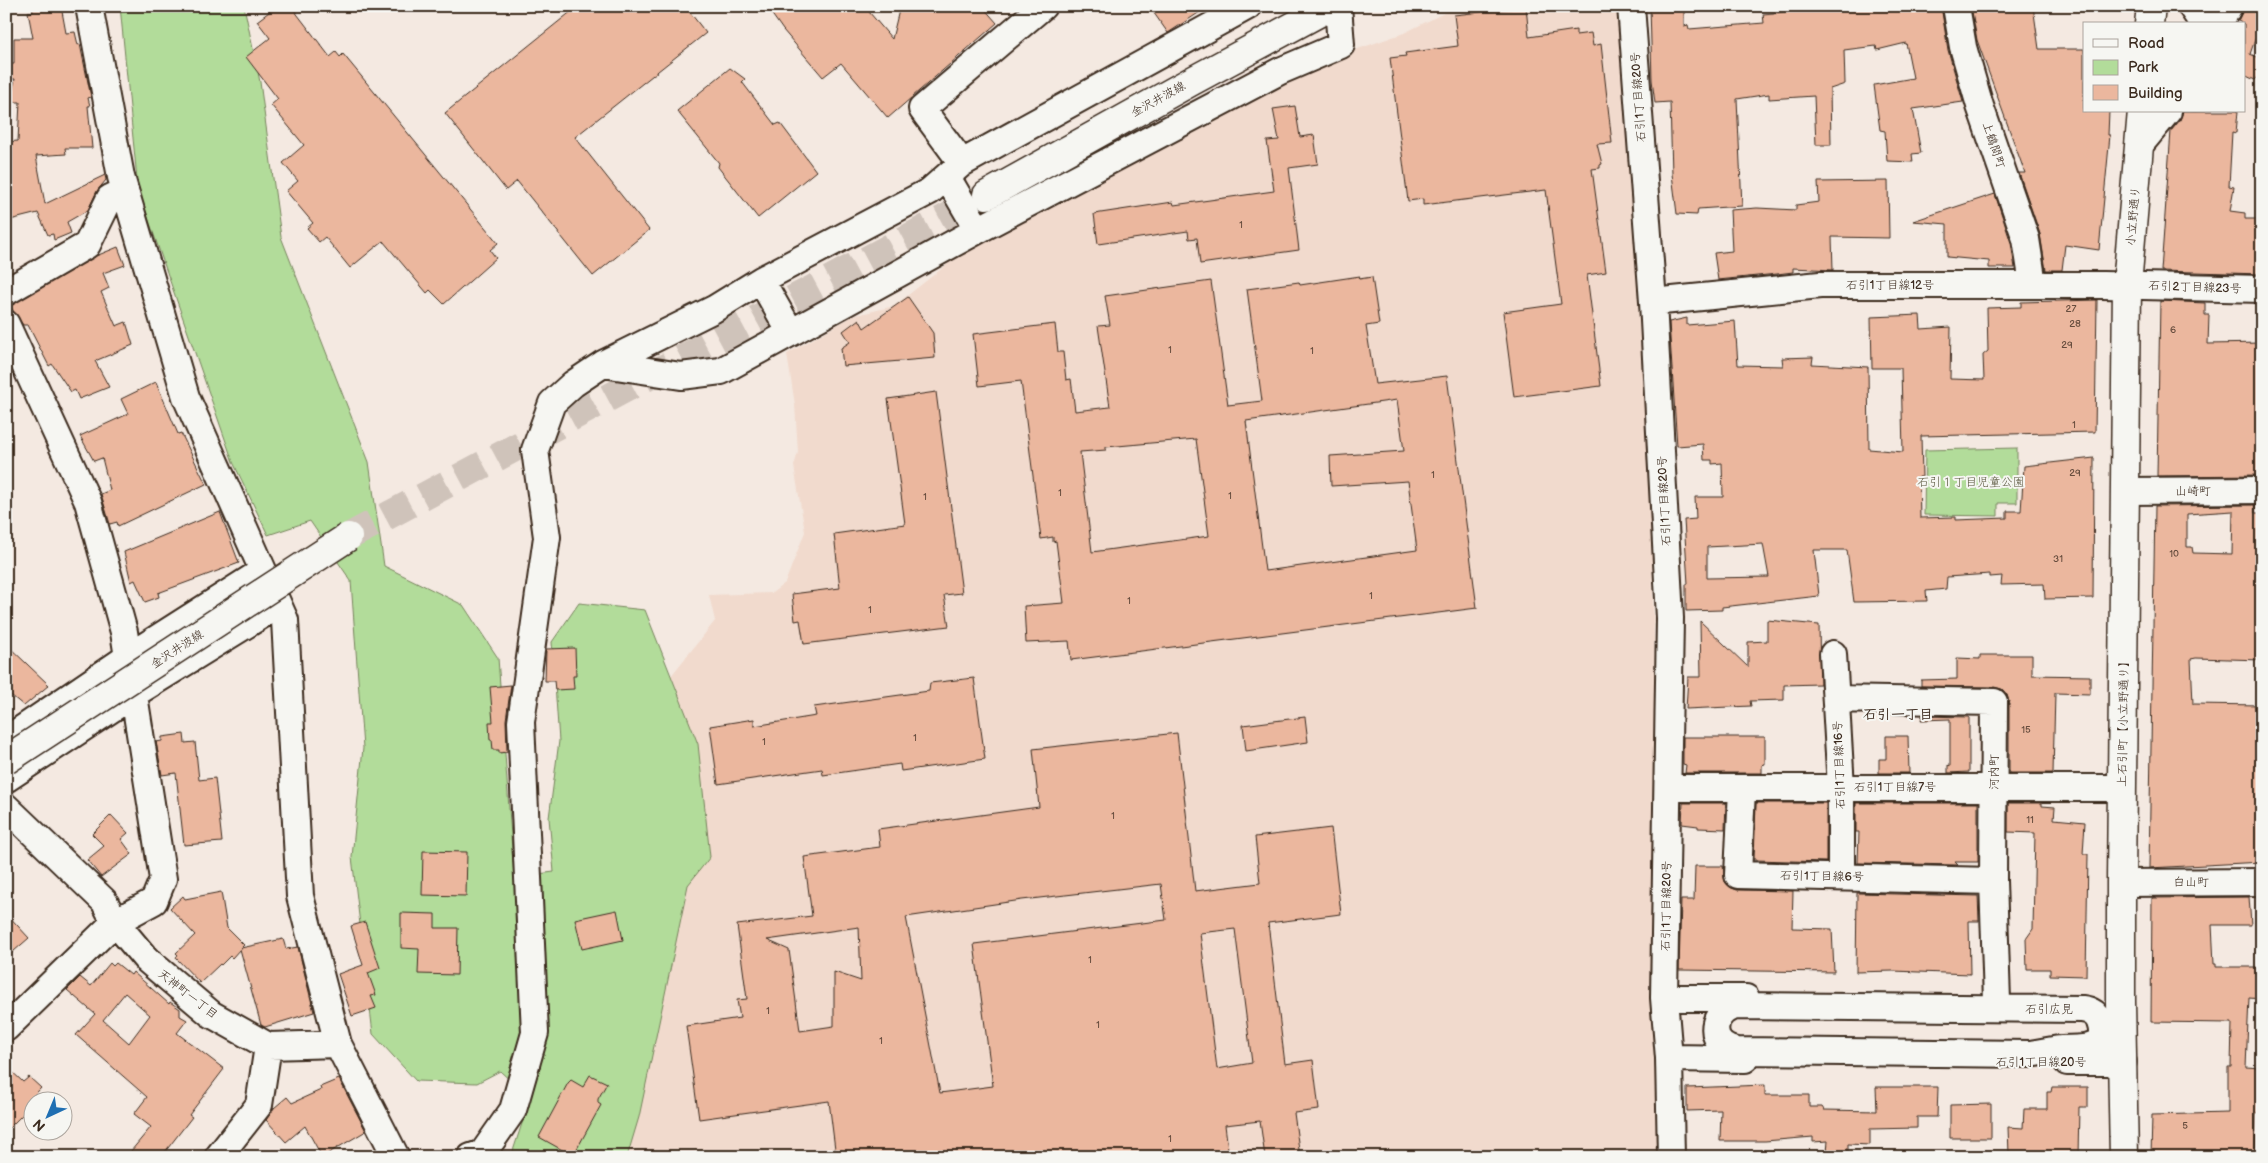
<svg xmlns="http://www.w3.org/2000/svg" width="2268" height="1163" font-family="'Balsamiq Sans','Klee One',sans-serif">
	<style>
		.built { fill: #f1dacd }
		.green { fill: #b2dc9a; stroke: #76835c }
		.building { fill: #ebb79e; stroke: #3b2a1e; fill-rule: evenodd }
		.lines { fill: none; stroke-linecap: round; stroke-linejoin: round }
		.major-tunnel { stroke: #cfc3ba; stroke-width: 28; stroke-dasharray: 28 14; stroke-linecap: butt }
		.minor-casing { stroke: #3b2a1e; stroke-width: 30 }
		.major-casing { stroke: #3b2a1e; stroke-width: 31 }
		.minor { stroke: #f6f6f2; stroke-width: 26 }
		.major { stroke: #f6f6f2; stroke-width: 28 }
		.major-bridge-casing { stroke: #3b2a1e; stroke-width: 31; stroke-linecap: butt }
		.major-bridge { stroke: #f6f6f2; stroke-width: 28 }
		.labels { text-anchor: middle; stroke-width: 4; stroke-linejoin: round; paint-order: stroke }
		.number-label { font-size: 10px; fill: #674d3e }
		.street-label { font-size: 12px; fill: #3b2a1e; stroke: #f6f6f2 }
		.park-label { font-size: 12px; fill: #59563d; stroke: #f6f6f2 }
		.neighbourhood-label { font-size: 14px; font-weight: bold; fill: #3b2a1e; stroke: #f6f6f2 }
	</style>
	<rect width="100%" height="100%" fill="#f4e9e1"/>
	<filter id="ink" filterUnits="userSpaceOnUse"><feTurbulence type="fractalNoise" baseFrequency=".02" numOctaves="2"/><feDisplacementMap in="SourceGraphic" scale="10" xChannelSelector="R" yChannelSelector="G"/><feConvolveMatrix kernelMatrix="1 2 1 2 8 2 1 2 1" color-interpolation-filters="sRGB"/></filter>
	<g filter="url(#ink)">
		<path class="built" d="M1458 6H1618L1634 236 1651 515 1656 721 1659 1157H607L626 732 715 621 709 595 772 593 785 583 805 532 794 466 798 452 795 405 787 354 853 316 894 306 949 263 977 246 1230 107 1352 51 1404 33Z"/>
		<path class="green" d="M120 6H244L260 82 281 237 369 462 384 566 463 605 498 658 514 877 554 872 549 818 559 741 552 642 579 603 645 610 698 744 710 857 688 885 639 1117 627 1157H511L530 1099 500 1071 477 1083 416 1081 373 1034 352 857 363 748 351 581 310 521 268 535 233 462 138 189Z
			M2017 448V503H1998V516L1924 515 1925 450Z"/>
		<path class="building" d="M32 6H61L66 33 75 32 78 45 80 44 91 97 88 98 90 106H88L92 148H65L66 154 36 156 45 204 105 175 106 180 97 191 88 210 67 222 71 233 54 240 53 234 48 235 38 213 6 221V142L18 141 20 102H10L15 79H11V64H14V38H33L28 12H33Z
			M277 6H291L330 57 336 52 340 57 343 54 498 243 490 250 496 258 444 304 430 290 427 293 383 241 350 268 325 237 319 242 307 228 313 223 286 191 298 181 283 163 304 145 271 105 278 99 246 57 270 38 257 21Z
			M578 6H685L706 33 575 137 649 230 593 276 517 181 506 190 445 113Z
			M766 6H864L892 39 900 6H982L997 23 888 118 841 63 823 77 783 30Z
			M1149 6H1209L1168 33Z
			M1650 6H1684V26L1688 25 1689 29 1764 23 1763 14 1805 10V6H1838L1839 10 1858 6H1941L1948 50 1963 102 1913 109 1921 153 1912 154 1913 162 1887 161 1885 131 1880 130 1874 85 1913 78 1906 43 1877 50 1876 46 1844 50 1845 84 1830 89 1831 145H1816L1814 96 1769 99V94L1737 99 1742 206 1698 209 1697 215 1677 214 1672 174 1670 102 1655 103 1652 80Z
			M1971 6H2033L2039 49H2084V111H2109L2108 135H2110L2099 250 2065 245 2062 270H2046L2040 234 2019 173H2025L1977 40Z
			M2245 6H2262V20L2250 54 2262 59V72L2255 80 2244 75V24L2238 21Z
			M1526 7 1529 37 1576 30V35L1591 33 1593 46 1601 44 1612 143 1597 144 1602 164 1600 165V168L1592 169 1606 272 1587 275 1601 386 1514 397 1503 312 1561 304 1546 190 1423 205V199L1408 201 1390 58 1406 56 1405 53 1458 46 1454 15Z
			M730 68 745 79 742 82 775 125 780 123 816 171 758 218 718 167 719 163 677 111Z
			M1295 106 1300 137 1314 135 1318 164 1289 168 1299 250 1200 264 1197 238 1189 239 1188 231 1098 244 1094 214 1173 202 1174 205 1274 191 1267 141 1279 140 1273 109Z
			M2183 111H2238L2236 133 2232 132 2229 186 2234 187 2230 211 2245 213V219H2262V274L2161 271 2171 131 2180 120Z
			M1888 181 1889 238 1832 237 1833 270 1793 268V272L1777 274 1718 280 1714 253 1732 251 1730 210 1757 208 1796 210V205L1819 202 1818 182Z
			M1995 194 2011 243 2015 268H1989V261L1947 257V224L1913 221Z
			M118 247 125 265 103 273 109 288 101 292 116 326 126 322 133 345 95 361 109 387 79 399 75 390 71 392 52 364 49 366 28 325H23L10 306 96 256Z
			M1360 276 1359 279 1372 277 1379 324 1366 326 1375 384 1447 376 1477 608 1071 660 1069 641 1026 643 1024 606 1064 603 1056 541 1053 542V537L1041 539 1021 381 979 386 973 334 1055 324 1058 352H1063L1066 380 1071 379 1075 411 1110 407 1098 326 1110 325 1105 296 1211 281 1228 405 1262 401 1247 289 1299 282 1300 285ZM1397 400 1404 451 1330 456 1331 486 1408 481 1417 550 1265 571 1246 421ZM1196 439 1209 536 1092 552 1080 452 1106 450V447Z
			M908 297 933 333 935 358 843 366 841 348 850 342 843 331 859 319 864 328Z
			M2097 300 2095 432 1921 436 1922 477H1919L1920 518 1956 517V520L2007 518V511H2021L2024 466 2094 458 2093 598 2045 599 2044 584 2001 585 2002 576 1990 577V574L1947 577 1946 589 1926 591 1927 601 1854 602 1847 550H1814L1819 596 1722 607V610L1686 611V584H1688L1684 520 1696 519 1695 497H1723L1722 463 1712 464V460H1704L1703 444 1677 446 1669 322 1687 318V325L1735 321 1738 365 1783 366 1782 358 1813 357 1812 364 1868 367 1869 449 1903 452 1901 368H1872L1871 317 1920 315 1921 329 1951 327 1950 379 1984 380 1983 355 1988 351 1987 308 2021 307V302ZM1763 544 1769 577 1707 578V547Z
			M2160 301 2205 303V315H2209L2208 344 2262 343V475L2157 476Z
			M156 382 178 434 181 433 206 484 118 526 117 522 110 524 101 494 110 490 102 458 94 461 80 436 128 414 121 399Z
			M936 392 962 593 944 595 949 626 804 644 800 620 795 621 792 594 840 588 834 534 905 524 888 399Z
			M2255 505V513H2262V660L2196 658 2191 659 2193 704 2262 705V730L2258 742 2262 750V862L2149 868 2155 506ZM2233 511 2232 554 2193 553 2192 547H2187V514Z
			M220 512 239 563 158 593 159 597 145 602 135 580 131 582 124 552Z
			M1767 620 1819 625 1820 684 1784 685V700L1750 701 1751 706 1686 709 1688 677H1701L1700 621 1748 667V642L1767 641Z
			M6 644 49 685 24 706 6 691Z
			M575 648 576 676H573L574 689 555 690 554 681H545L546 649Z
			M1980 655H2032V675L2090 676V694L2055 693 2053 773H2009V702L2007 695 2002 689 1994 687 1921 686V680L1957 679V658L1980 659Z
			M974 678 985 759 901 771 900 764 823 775 822 769 718 784 710 726 754 719V726L816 716 814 707 929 691 930 683Z
			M511 685 506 720 507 752 499 753V750H493L492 740H490L489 722H493L490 687Z
			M1922 716 1969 717V772L1948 773V765L1950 767V719L1921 720Z
			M1305 717 1308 742 1246 751 1243 725Z
			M1177 733 1195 891 1260 883 1255 837 1331 828 1341 914 1268 923 1285 1064 1313 1060 1319 1110 1294 1113 1300 1157H1265L1260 1121 1225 1125 1229 1157H836L829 1101 699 1119 686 1026 740 1018 737 1000 747 999 737 925 812 916 804 857 880 847 878 829 1039 807 1033 749ZM1161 884 1166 920 974 944 993 1086 940 1093 906 917 1022 900ZM859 927 861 981 834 972V1026L800 1031 789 950 767 940ZM1235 929 1252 1063 1217 1069 1200 933Z
			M184 734 185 743 195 742 199 780 215 778 222 842 184 845 176 773 162 775 156 742 162 741V737Z
			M1886 736H1908L1909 773H1879V759H1886Z
			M1683 737H1765V764L1762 765V773H1685L1686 765 1683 764Z
			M1683 803H1726L1725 829 1698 828V826L1682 824Z
			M1756 803H1826V862L1754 860Z
			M1856 803H1978V862H1955L1958 865 1858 863 1859 832H1856Z
			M2008 803H2042V806L2055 807 2054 819 2085 822 2083 854H2088L2086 976 2050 975V969H2027L2026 939 2033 929 2035 833 2008 832Z
			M111 815 128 833 121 839 132 854 101 877 87 860 104 846 92 834Z
			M423 851 467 852 466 896 422 895Z
			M1695 866H1723L1725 882 1730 887 1737 890 1793 891 1792 928 1832 929 1834 972 1679 970 1681 900H1694Z
			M221 892 227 928 244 945 241 948 283 939 286 949 298 947 314 1012 265 1027 261 1025 240 949 232 958 230 956 221 965 220 964 200 983 176 958 178 955 176 953 195 935 170 908 183 896 185 899Z
			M1857 893 1978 896 1979 921H1969L1970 974 1893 971 1856 972Z
			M2249 897 2251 925H2212L2214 964H2216V967H2262V999L2249 998 2246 1067 2262 1068V1112L2256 1113 2255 1157H2151L2152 1115 2228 1113V1067H2231L2232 1023 2151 1022 2152 898Z
			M617 910 623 940 582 949 575 919Z
			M6 913 29 938 6 958Z
			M401 913 435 914V928H458L457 975 418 974 419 949 401 948Z
			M365 922 380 968 368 973 376 995 371 996 376 1008 352 1016 338 974 363 965 351 926Z
			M110 963 113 966 116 963 131 975 133 972 169 1004 170 1002 180 1009V1016L187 1020 177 1033 224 1069 189 1115 192 1117 161 1157H126L151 1127 134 1114 147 1097 76 1035 95 1014 67 990 80 977 91 986ZM125 993 150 1015 129 1043 103 1020Z
			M6 1066 23 1082 29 1077 41 1088 24 1106 28 1109 6 1131Z
			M590 1075 607 1083 598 1099V1103L601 1105 573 1156 539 1137 568 1083 571 1080 583 1087Z
			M339 1079 366 1131 327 1154 321 1155 305 1126 286 1142 266 1120 274 1108 287 1097 292 1103 321 1090 320 1087Z
			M1765 1085V1095H1809V1107H1822L1824 1110 1877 1111 1876 1087H1938L1937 1117H1917V1128L1870 1129V1145L1848 1144V1152H1827L1828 1141 1813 1142V1137L1765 1141H1720L1721 1110 1687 1111V1088Z
			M2052 1087H2088V1107H2079L2078 1156 2009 1154 2008 1127 2023 1128 2024 1109H2047V1092H2051Z
			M1991 1104V1138H1950V1105Z"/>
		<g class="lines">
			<path class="major-tunnel" d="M348 537 986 196"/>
			<defs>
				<path id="minor" d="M89 6 121 177 186 397 285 620 300 896 338 1044 396 1157
					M1631 6 1653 302 1670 618 1664 998 1669 1058 1671 1157
					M1956 6 1963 47 1980 106 2026 239 2033 284
					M2191 6 2203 24
					M2219 24 2229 6
					M2139 146 2168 111
					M962 163 922 109 1043 6
					M947 177 978 230
					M761 280 791 333
					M6 292 87 245 110 198 125 191
					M1653 302 1820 285H2103L2262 289
					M6 324 88 502 124 632 163 879 154 901 115 922 6 1028
					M603 364 681 376 721 371 978 230 1280 71 1341 45 1338 6
					M2125 491 2262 490
					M1833 654 1841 787V876
					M1836 699 1994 702 1993 881 1997 1001
					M6 740 128 657 263 571
					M6 779 134 694 278 605
					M1668 788H2122
					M1742 789 1738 875 1993 881
					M6 807 104 901 115 922 146 959 211 1014 268 1046 338 1044
					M2121 883 2262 882
					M1664 998H1746
					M1737 1006 2082 1009C2091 1010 2097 1014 2100 1022 2110 1052 2080 1048 2062 1049 2052 1050 2042 1052 2031 1054L1737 1051C1708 1047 1708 1011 1737 1006Z
					M1669 1058 1745 1059
					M2067 1062H2123
					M218 1157 259 1105 268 1046
					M471 1157 483 1153 513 1110 535 1033 521 722 547 537 535 450 552 403 573 384 603 364 714 309 761 280 930 191 962 163 1248 6"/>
				<path id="major" d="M2149 24 2151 6
					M987 195 1192 81 1331 6
					M2124 1157 2121 1002V883L2127 285 2142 111"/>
			</defs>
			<use href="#minor" class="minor-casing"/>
			<use href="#major" class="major-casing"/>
			<use href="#minor" class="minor"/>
			<use href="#major" class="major"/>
			<defs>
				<path id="major-bridge" d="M6 760 348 537"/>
			</defs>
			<use href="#major-bridge" class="major-bridge-casing"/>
			<use href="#major-bridge" class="major-bridge"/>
		</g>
	</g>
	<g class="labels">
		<g class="number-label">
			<text x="1241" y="228">1</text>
			<text x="2071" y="312">27</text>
			<text x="2075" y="327">28</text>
			<text x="2173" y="333">6</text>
			<text x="2067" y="348">29</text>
			<text x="1170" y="353">1</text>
			<text x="1312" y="354">1</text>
			<text x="2074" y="428">1</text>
			<text x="2075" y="476">29</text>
			<text x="1433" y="478">1</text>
			<text x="1060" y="496">1</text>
			<text x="1230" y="499">1</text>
			<text x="925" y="500">1</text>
			<text x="2174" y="557">10</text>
			<text x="2058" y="562">31</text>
			<text x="1371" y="599">1</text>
			<text x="1129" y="604">1</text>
			<text x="870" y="613">1</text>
			<text x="2026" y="733">15</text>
			<text x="915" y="741">1</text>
			<text x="764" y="745">1</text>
			<text x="1113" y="819">1</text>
			<text x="2030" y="823">11</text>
			<text x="1090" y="963">1</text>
			<text x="768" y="1014">1</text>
			<text x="1098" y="1028">1</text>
			<text x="881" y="1044">1</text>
			<text x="2185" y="1129">5</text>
			<text x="1170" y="1142">1</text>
		</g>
		<g class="street-label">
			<text transform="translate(1638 97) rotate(-94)" y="4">石引1丁目線20号</text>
			<text transform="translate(1158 99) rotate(-29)" y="4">金沢井波線</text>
			<text transform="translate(1994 145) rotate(71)" y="4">上鶴間町</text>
			<text transform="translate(2133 216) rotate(-85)" y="4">小立野通り</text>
			<text x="1890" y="289">石引1丁目線12号</text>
			<text transform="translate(2195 287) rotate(2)" y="4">石引2丁目線23号</text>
			<text x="2193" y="495">山崎町</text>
			<text transform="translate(1664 501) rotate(-93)" y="4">石引1丁目線20号</text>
			<text transform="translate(177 649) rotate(-33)" y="4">金沢井波線</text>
			<text transform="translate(2123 721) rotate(-89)" y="4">上石引町【小立野通り】</text>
			<text transform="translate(1839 765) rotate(-92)" y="4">石引1丁目線16号</text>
			<text transform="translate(1994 772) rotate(-90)" y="4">河内町</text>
			<text x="1895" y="791">石引1丁目線7号</text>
			<text transform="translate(1822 876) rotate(1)" y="4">石引1丁目線6号</text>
			<text transform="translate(2191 882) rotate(1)" y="4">白山町</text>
			<text transform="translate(1666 906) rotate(-89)" y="4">石引1丁目線20号</text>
			<text transform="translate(188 994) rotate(38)" y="4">天神町一丁目</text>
			<text x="2049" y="1013">石引広見</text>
			<text x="2041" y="1066">石引1丁目線20号</text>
		</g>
		<g class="park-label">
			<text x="1971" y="486">石引１丁目児童公園</text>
		</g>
		<g class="neighbourhood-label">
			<text x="1898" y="719">石引一丁目</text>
		</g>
	</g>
	<rect width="2268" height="1163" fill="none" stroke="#f6f6f2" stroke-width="25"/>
	<rect x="12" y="12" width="2243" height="1138" fill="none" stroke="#3b2a1e" stroke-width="2" filter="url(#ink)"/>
	<rect x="2083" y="22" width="162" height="90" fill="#f6f6f2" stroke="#aba49d"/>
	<rect x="2093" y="39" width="25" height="8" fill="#f6f6f2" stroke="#aba49d"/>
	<text x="2128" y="48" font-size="15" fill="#3b2a1e">Road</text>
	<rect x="2093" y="60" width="25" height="15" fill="#b2dc9a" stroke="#aba49d"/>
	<text x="2128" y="72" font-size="15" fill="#3b2a1e">Park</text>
	<rect x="2093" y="85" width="25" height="15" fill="#ebb79e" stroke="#aba49d"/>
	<text x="2128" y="98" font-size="15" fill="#3b2a1e">Building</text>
	<g transform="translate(48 1116) rotate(224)"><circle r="24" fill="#f6f6f2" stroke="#aba49d"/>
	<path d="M0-4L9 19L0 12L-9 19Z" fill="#1f6fb2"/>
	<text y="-8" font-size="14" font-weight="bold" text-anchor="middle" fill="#3b2a1e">N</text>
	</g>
</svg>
